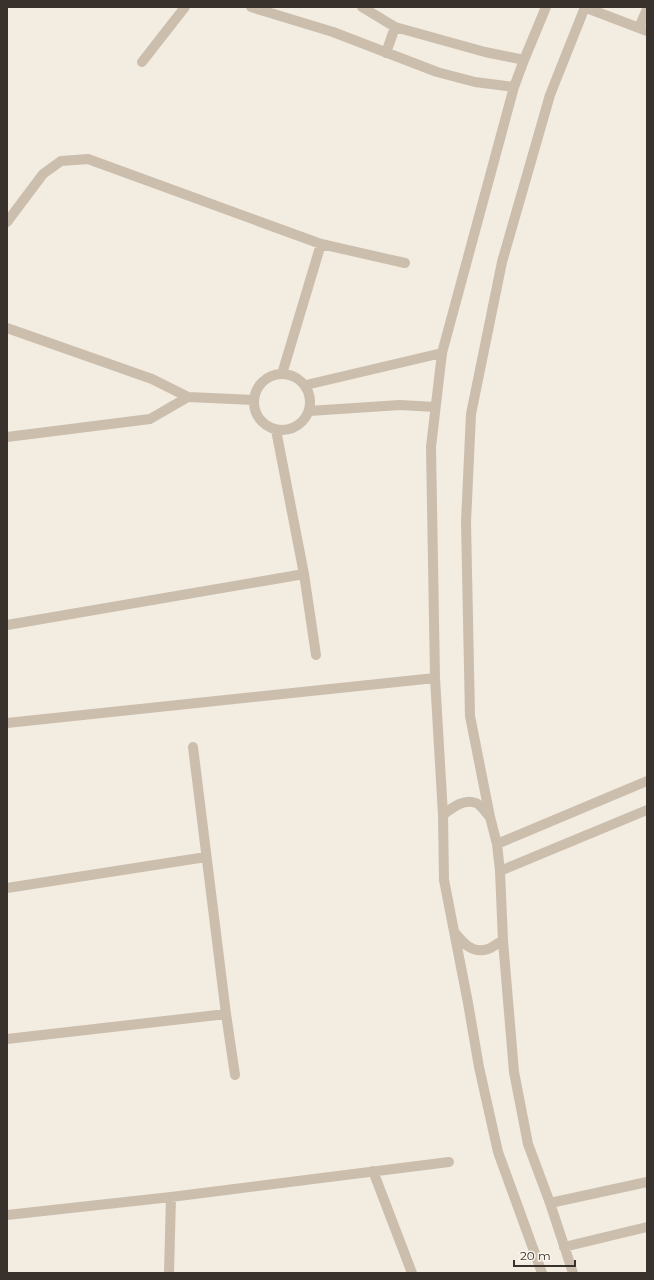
<svg xmlns="http://www.w3.org/2000/svg" width="654" height="1280" font-family="Montserrat,sans-serif">
	<style>
		.lines { fill: none; stroke-linecap: round; stroke-linejoin: round }
		.minor { stroke: #cbbead; stroke-width: 10 }
	</style>
	<rect width="100%" height="100%" fill="#f3ece1"/>
	<g class="lines">
		<path class="minor" d="M251 7 333 32 437 72 475 82 514 87
			M362 7 395 27 485 52 524 60
			M584 7 647 31
			M639 28 647 9
			M386 53 395 27
			M142 62 185 7
			M7 222 43 174 61 161 88 159 321 244 405 263
			M7 328 152 379 188 397 254 400
			M282 374 321 244
			M254 402a28 28 0 1 1 56 0a28 28 0 1 1-56 0Z
			M306 385 442 353
			M309 411 400 405 435 407
			M276 430 304 574 316 655
			M7 437 150 419 188 397
			M7 625 304 574
			M7 723 435 678
			M193 747 226 1014 235 1075
			M443 815C452 808 464 798 476 803 481 805 486 813 490 817
			M497 844 647 781
			M500 871 647 810
			M7 888 206 857
			M455 933C464 944 473 954 488 949 494 947 496 943 503 941
			M7 1039 226 1014
			M373 1171 412 1273
			M550 1203 647 1182
			M7 1215 171 1197 449 1162
			M564 1247 647 1227
			M169 1273 171 1197
			M542 1273 498 1152 479 1067 468 1003 444 880 443 815 435 678 431 447 442 353 514 87 524 60 546 7
			M573 1273 550 1203 528 1144 514 1072 503 941 500 871 497 844 490 817 470 716 466 522 471 414 502 262 550 95 585 7"/>
	</g>
	<rect width="654" height="1280" fill="none" stroke="#39312c" stroke-width="16"/>
	<path d="M514 1260v6h61v-6" fill="none" stroke="#39312c" stroke-width="2"/>
	<text x="520" y="1260" font-size="12" fill="#39312c" stroke="#faf6ee" stroke-width="3" paint-order="stroke">20 m</text>
</svg>
